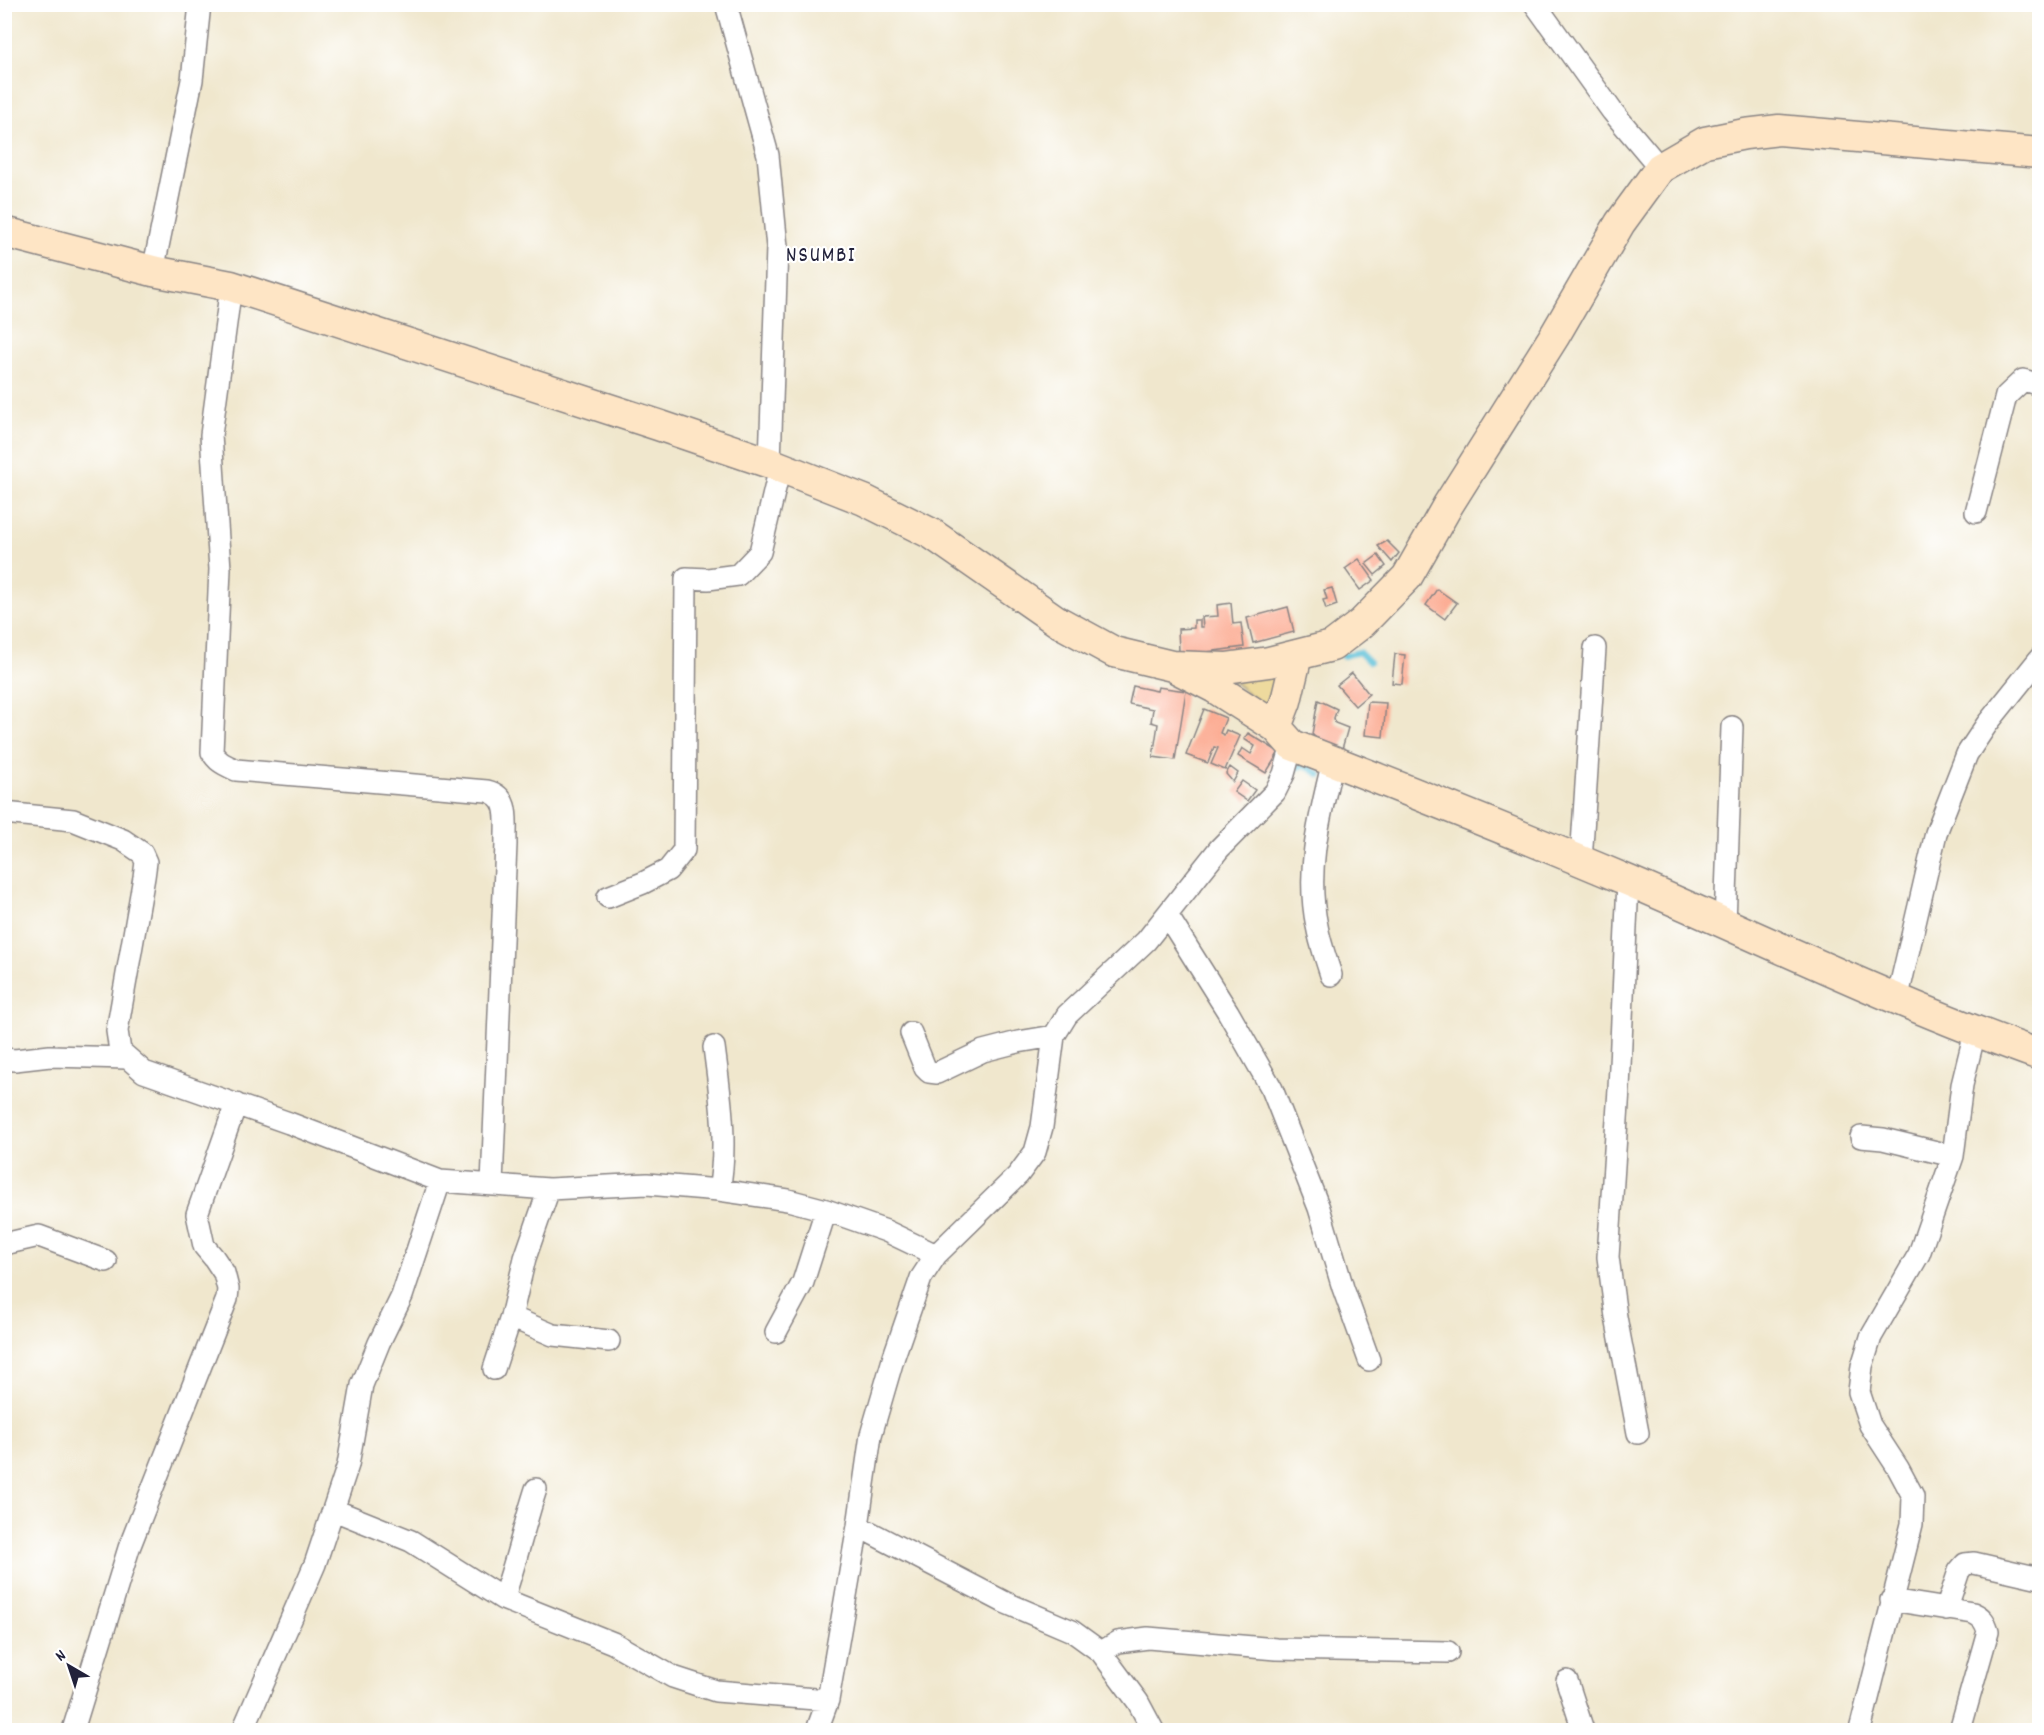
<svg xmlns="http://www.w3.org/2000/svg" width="2044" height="1735" font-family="Dekko,sans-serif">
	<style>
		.sand { fill: #eeda9e; stroke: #887e6c; stroke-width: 1.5 }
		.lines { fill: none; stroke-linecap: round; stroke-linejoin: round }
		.stream { stroke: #59bfd7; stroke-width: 6 }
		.building { fill: #fcab92 }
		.street-casing { stroke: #898484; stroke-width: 24 }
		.secondary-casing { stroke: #898484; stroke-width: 33 }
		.street { stroke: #fff; stroke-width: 21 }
		.secondary { stroke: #fee5c5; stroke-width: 30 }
		.labels { text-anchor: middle; stroke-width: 4.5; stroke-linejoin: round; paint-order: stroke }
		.quarter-label { font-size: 22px; letter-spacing: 1.5px; fill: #22223b; stroke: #fff }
	</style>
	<rect width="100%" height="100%" fill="#fff"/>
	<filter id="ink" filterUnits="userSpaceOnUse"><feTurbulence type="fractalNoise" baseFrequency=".0167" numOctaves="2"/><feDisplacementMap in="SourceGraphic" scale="12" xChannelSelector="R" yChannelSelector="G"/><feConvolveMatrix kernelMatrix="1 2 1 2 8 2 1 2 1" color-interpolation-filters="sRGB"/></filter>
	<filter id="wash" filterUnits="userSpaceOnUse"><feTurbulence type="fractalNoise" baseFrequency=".008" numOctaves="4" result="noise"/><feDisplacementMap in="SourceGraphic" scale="24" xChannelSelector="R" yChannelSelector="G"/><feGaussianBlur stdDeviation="1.35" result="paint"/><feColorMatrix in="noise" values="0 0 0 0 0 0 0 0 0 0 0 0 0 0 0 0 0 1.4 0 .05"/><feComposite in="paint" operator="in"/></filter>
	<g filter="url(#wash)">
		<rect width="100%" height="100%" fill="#f0e7cd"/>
		<path class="sand" d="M1252 672 1273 677 1283 683 1274 714 1226 676Z"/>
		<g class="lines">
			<path class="stream" d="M1343 656 1359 652 1369 662
				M1291 771 1294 768 1305 765 1320 775"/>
		</g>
		<g id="blocks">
			<path class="building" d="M1387 541 1399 553 1392 562 1378 546Z
				M1378 555 1386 566 1375 575 1366 564Z
				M1359 559 1374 580 1360 590 1345 569Z
				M1332 588 1337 605 1326 609 1323 600 1327 599 1324 590Z
				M1437 589 1457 603 1445 619 1426 605Z
				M1231 603 1233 624 1241 623 1244 647 1206 652 1179 651 1178 629 1194 628V620H1200V627H1203L1202 617 1218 616 1217 605Z
				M1288 607 1294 632 1253 643 1247 618Z
				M1395 654 1405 655 1402 684 1392 683Z
				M1352 673 1369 694 1355 706 1337 685Z
				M1133 686 1157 691 1158 687 1186 691 1175 760 1153 757 1158 724 1151 722 1153 709 1129 704Z
				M1318 700 1337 709 1334 718 1335 723 1348 728 1342 749 1316 738 1312 734Z
				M1368 702 1386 703 1383 737 1365 735Z
				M1204 709 1226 718 1220 733 1224 735 1226 730 1240 736 1225 770 1211 764 1218 748 1214 747 1208 763 1186 755Z
				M1248 733 1279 752 1266 773 1238 756 1242 748 1251 754 1255 746 1244 739Z
				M1230 767 1238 773 1233 782 1226 774Z
				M1242 781 1255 790 1247 801 1234 792Z"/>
		</g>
	</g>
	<g filter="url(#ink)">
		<use href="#blocks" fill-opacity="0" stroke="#898484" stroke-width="1.5"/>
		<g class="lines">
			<defs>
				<path id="street" d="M726 4 768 155 777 247 770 463
					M1535 4 1612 111 1660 168
					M153 271 192 80 200 4
					M231 286 211 435 220 569 212 752C218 763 226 765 236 770L487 791C512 797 505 823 506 844L492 1184
					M1976 512 2006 396 2023 380 2040 385
					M4 813 73 820 123 840 142 853 146 862 144 877 117 1031 120 1051 144 1072 289 1123 440 1181 549 1189 647 1184 719 1190 788 1200 826 1210 886 1231 936 1255
					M1581 861 1595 648
					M1628 881 1619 1089 1608 1257 1616 1317 1638 1433
					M608 897 643 883 668 870 684 850 686 578 708 579 738 575 760 552 780 467
					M1167 915 1228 1012 1272 1089 1319 1208 1343 1288 1369 1360
					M1725 924 1732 727
					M1331 975C1326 959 1320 943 1317 926 1305 869 1320 816 1333 761
					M1897 1000 1936 833 1967 754 1987 724 2040 658
					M911 1033 925 1068 929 1072 937 1073 983 1051 1018 1042 1054 1036
					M714 1047C720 1094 728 1144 719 1190
					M4 1059 15 1060 50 1056 127 1058
					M1861 1137 1883 1139 1953 1156
					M4 1244 39 1236 106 1261
					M511 1317 553 1335 609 1341
					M776 1332 803 1282 826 1210
					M494 1369 511 1317 525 1258 549 1189
					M334 1510 411 1541 503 1599 613 1643 673 1677 716 1691 828 1700
					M858 1526 1004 1602 1072 1631 1101 1652 1138 1702 1153 1730
					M503 1599C516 1563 524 1526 536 1489
					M1891 1600 1973 1613C1982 1617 1985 1621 1988 1631L1960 1730
					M1946 1610 1959 1571 1965 1564 1974 1563 2040 1578
					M1101 1652 1118 1642 1148 1638 1276 1649 1448 1652
					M1567 1681 1583 1730
					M73 1730 129 1548 227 1299 228 1289 224 1273 214 1258 204 1246 197 1214 236 1104
					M243 1730 315 1564 348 1465 362 1385 379 1343 402 1296 440 1181
					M817 1730 828 1700 858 1526 871 1435 894 1356 921 1278 936 1255 1018 1175 1035 1152 1042 1127 1054 1036 1067 1015 1146 941 1219 849 1275 792 1284 774 1292 745
					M1860 1730 1912 1524 1913 1496 1898 1468 1870 1425 1859 1392 1862 1366 1871 1337 1919 1254 1953 1156 1962 1085 1975 1032"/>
				<path id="secondary" d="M4 232 153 271 231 286 658 425 770 463 864 500 932 534 1057 621 1114 652 1172 666 1226 668 1269 662 1332 646 1362 623 1407 577 1448 505 1555 335 1620 223 1660 168 1705 142 1745 134 1779 130 2040 153
					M1178 669 1215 688 1276 727 1292 745C1405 789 1518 834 1629 881 1766 940 1899 1005 2040 1055
					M1276 727 1286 701 1297 655"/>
			</defs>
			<use href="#street" class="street-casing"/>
			<use href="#secondary" class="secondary-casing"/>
			<use href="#street" class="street"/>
			<use href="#secondary" class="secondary"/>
		</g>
	</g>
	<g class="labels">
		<g class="quarter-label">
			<text x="821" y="261">NSUMBI</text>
		</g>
	</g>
	<rect width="2044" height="1735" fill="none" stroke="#fff" stroke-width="24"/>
	<g transform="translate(69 1666) rotate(321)" stroke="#ffffff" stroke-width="4.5" paint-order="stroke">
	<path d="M0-4.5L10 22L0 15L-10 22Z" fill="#22223b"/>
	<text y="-9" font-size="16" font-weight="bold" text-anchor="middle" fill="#22223b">N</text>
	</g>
</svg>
